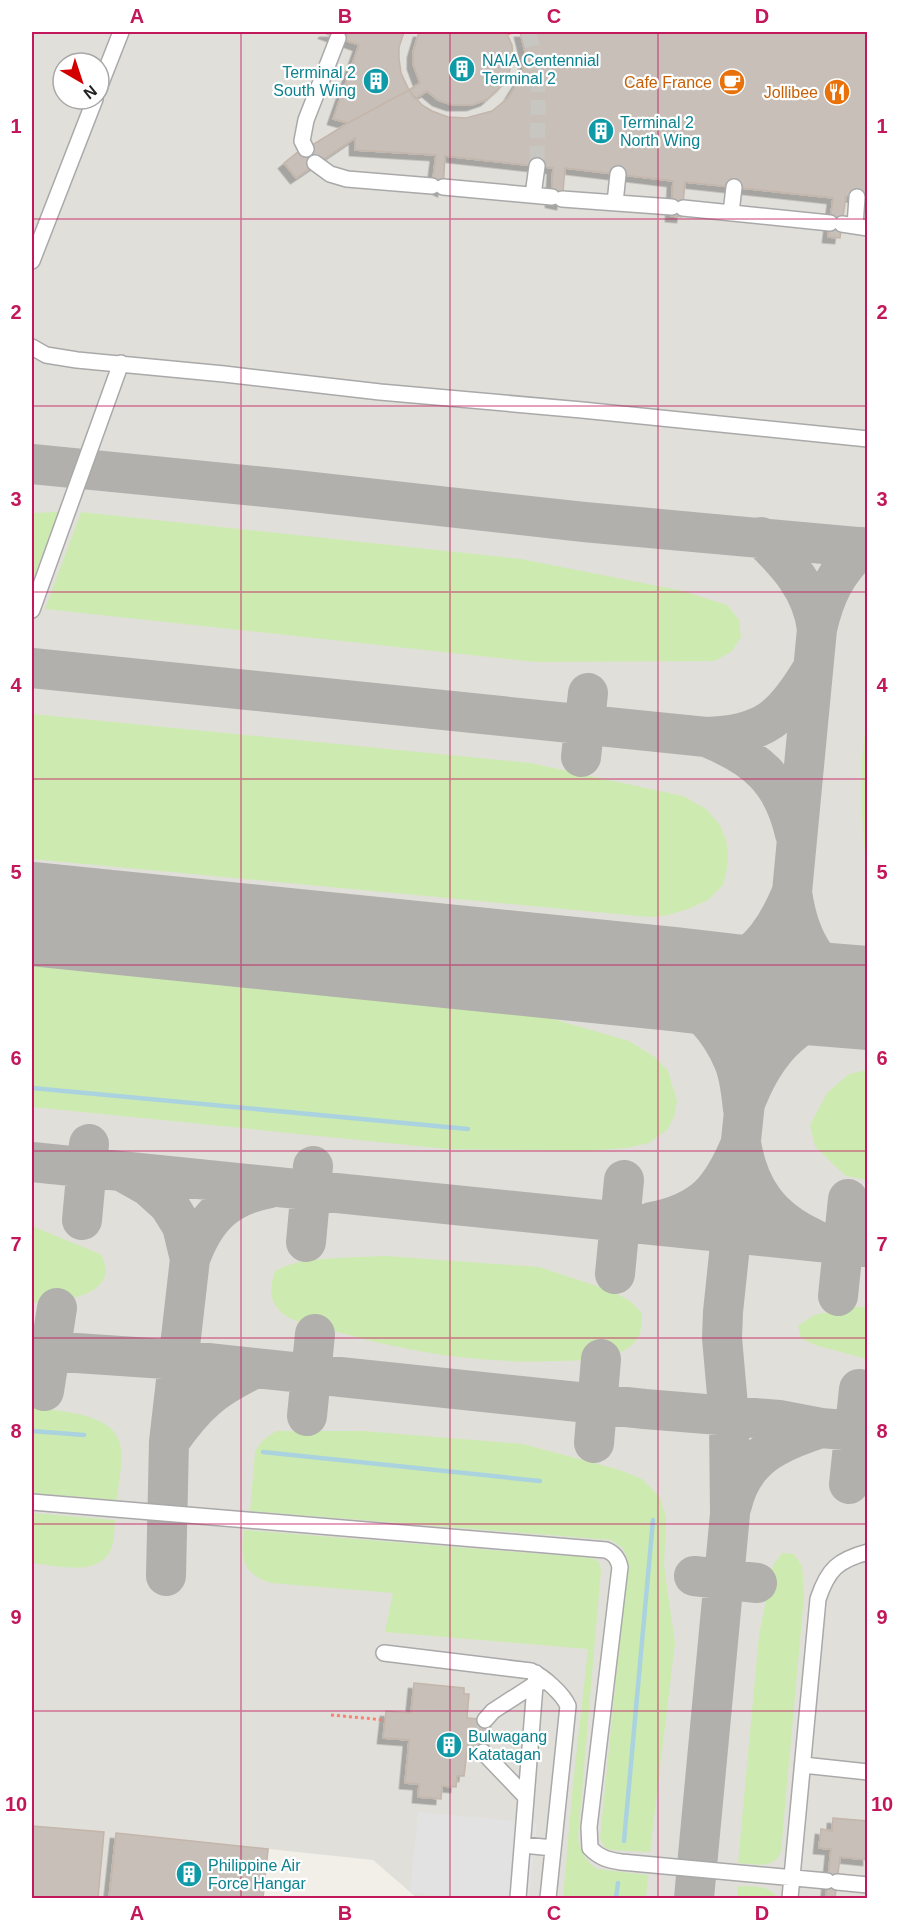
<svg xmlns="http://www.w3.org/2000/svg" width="899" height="1930" font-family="Arial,sans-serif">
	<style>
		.airport { fill: #e1dfda; fill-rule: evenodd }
		.grass { fill: #cdebb0 }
		.parking { fill: #e2e2e2 }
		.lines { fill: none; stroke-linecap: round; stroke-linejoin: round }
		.stream { stroke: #aad3df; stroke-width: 4.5 }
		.taxiway { stroke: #b1b0ac; stroke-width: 40 }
		.runway { stroke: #b1b0ac; stroke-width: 104 }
		.building { fill: #c7bfb8; stroke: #c4b6ab; stroke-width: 1.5; filter: url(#shadow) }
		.minor-tunnel { stroke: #c8c6c1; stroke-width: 15; stroke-dasharray: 15 8; stroke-linecap: butt }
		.minor-casing { stroke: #a9a9a9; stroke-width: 18 }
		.path { stroke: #fa8072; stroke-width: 3; stroke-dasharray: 3 3; stroke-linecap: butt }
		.minor { stroke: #fff; stroke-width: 15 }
		.grid { fill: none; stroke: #c2185b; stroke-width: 1.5; stroke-opacity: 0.55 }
		.labels { text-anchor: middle; stroke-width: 4.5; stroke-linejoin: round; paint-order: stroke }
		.culture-label { font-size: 16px; fill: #0d838f; stroke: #fff; text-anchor: start }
		.food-label { font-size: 16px; fill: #c56008; stroke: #fff; text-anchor: end }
		.neatline { fill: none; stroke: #c2185b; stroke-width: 2 }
		.grid-label { font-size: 20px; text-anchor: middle; font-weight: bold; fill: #c2185b }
	</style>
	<defs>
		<filter id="shadow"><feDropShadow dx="-5.5" dy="5.5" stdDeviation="0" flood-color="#0004"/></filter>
	</defs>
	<rect width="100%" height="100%" fill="#f2efe9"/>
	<path class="airport" d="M32 32H867V1898H417L373 1860 269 1849 263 1898H32ZM63 63H99V99H63Z"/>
	<path class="grass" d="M59 512 32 582V513Z
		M81 512 521 559 683 591 727 605 739 620 741 637 732 651 715 661 535 662 45 609Z
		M32 714 530 763 683 796 706 809 720 825 726 840 728 854 727 868 723 885 708 900 688 909 664 916 649 917 32 859Z
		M867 721V875C862 823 857 772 867 721Z
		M32 966 536 1014 629 1041 656 1058 668 1071 677 1101 674 1117 667 1130 649 1143 626 1148 587 1151 448 1149 32 1107Z
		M867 1070H868L867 1180 846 1176 833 1164 815 1146 810 1125 827 1093 849 1074Z
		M32 1226 102 1255C103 1260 107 1268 106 1273 100 1300 52 1302 32 1303Z
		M386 1256 539 1267 612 1291 630 1301 642 1313C642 1323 642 1335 634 1343 615 1361 585 1360 560 1361 479 1364 412 1353 334 1331 318 1326 295 1324 282 1313 268 1300 270 1287 275 1271 299 1256 356 1258 386 1256Z
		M854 1307H867V1359L815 1345 801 1338 798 1326 814 1315Z
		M32 1407C60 1412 118 1412 121 1449 123 1465 118 1484 117 1500L32 1493Z
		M276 1431H363L523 1444 620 1470 642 1479 660 1497 666 1518 664 1566 675 1643 650 1852 611 1850 605 1848 600 1838 628 1561 623 1548 611 1540 250 1511 255 1451 262 1441Z
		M32 1513 115 1520C114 1529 115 1540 111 1549 99 1578 56 1565 32 1563Z
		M244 1530 592 1558 599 1562 601 1570 578 1838C581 1852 585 1861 597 1869L648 1875 646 1898H563L573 1784 588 1649 385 1632 393 1593 271 1583C242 1574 240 1557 244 1530Z
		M782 1553 794 1554 802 1566 804 1596 781 1851C775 1870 754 1864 738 1863L759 1635 773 1565Z
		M738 1886C753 1887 769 1884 777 1898H737Z"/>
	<path class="parking" d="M418 1812 537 1823 529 1898H469L410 1893Z"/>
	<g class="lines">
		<path class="stream" d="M32 1088 468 1129
			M32 1431 84 1435
			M263 1452 540 1481
			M624 1841 653 1520
			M616 1898 618 1883"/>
		<path class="taxiway" d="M32 464 295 490 584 522 868 548
			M761 537C788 564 812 589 817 629
			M32 668 706 737
			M581 757 588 693
			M795 834C783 780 756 757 706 737 765 735 784 717 813 668
			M630 974C642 978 654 981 665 987 695 1002 720 1029 733 1060 740 1075 741 1093 743 1109 765 1047 800 1012 868 1001
			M680 979C742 971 768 950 792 892 799 942 819 976 868 996
			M32 1162 868 1247
			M125 1173 148 1186 169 1205 182 1226 190 1259 169 1442 166 1576
			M82 1220 89 1144
			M652 1222C704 1212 722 1189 741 1143 749 1190 770 1219 814 1239
			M306 1242 313 1166
			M190 1259C205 1218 226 1196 270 1188
			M615 1274 624 1180
			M838 1296 848 1199
			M32 1350 180 1360 645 1409 779 1420 821 1428 868 1432
			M44 1391 57 1308
			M307 1416 315 1334
			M169 1442C196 1403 214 1388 256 1368
			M594 1443 601 1359
			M849 1484 859 1389
			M732 1505C743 1457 778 1442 821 1428
			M694 1576 757 1583
			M694 1898 730 1514 729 1417 722 1338 723 1312 747 1083 752 1050 780 953 792 892 817 629C825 594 836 572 862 547"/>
		<path class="runway" d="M32 914 673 979 768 990 868 998"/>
	</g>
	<path class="building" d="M325 32H404L399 47V58L401 73 409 90 348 123 333 119 359 45 324 33Z
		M419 32H506L512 45 513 58 509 73 503 85 486 100 472 105H452L438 100 427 91 415 99 409 90 420 83 413 64V52Z
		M520 32H868V197L846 196 840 238 828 237 833 198 685 182 682 217 671 216 673 181 565 168 562 204 551 202 553 168 445 156 443 191 432 186 436 155 355 150V138L296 178 284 163 304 147 306 149 348 123 409 90 422 105 432 111 448 117 466 118 492 111 508 98 520 79 524 65 525 52Z
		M414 1683 464 1688V1694H469L467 1718 491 1720 488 1753 467 1751 464 1776H457L456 1787 442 1786 441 1799 418 1797 419 1784 405 1783 409 1740 383 1738 386 1711 411 1713Z
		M833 1818 868 1821V1860L840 1857 835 1898H826L831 1849 819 1848 821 1829 832 1831Z
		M32 1826 104 1832 98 1898H32Z
		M116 1833 268 1849 263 1898H109Z"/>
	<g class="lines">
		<path class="minor-tunnel" d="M528 32C543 74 537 121 537 166
			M483 1752 481 1745 485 1720"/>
		<defs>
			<path id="minor" d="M99 88 121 32
				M306 149 302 141 306 120 338 38
				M315 163 330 174 347 179 432 186
				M443 187 552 197
				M533 195 537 166
				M562 199 672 207
				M615 203 618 174
				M683 208 830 223
				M731 213 734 187
				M842 224 868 228
				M855 226 857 197
				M32 261 95 99
				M32 347 46 355 77 360 224 374 380 392 582 410 868 439
				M32 610 121 363
				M32 1502 606 1550C614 1553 618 1558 620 1567L589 1827 590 1848C600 1858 608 1860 621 1862L827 1881
				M384 1653 531 1671C544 1677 563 1694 568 1706L548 1898
				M485 1720 493 1711 538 1682H542
				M483 1752 526 1797
				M803 1765 868 1772
				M523 1845 553 1848
				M837 1882 868 1885
				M518 1898 536 1673
				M790 1898 818 1599C828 1569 838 1560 868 1552"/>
		</defs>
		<use href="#minor" class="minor-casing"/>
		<path class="path" d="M508 34 512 32
			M331 1715 385 1720"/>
		<use href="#minor" class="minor"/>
	</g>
	<path class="grid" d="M241 32V1898M450 32V1898M658 32V1898M32 219H868M32 406H868M32 592H868M32 779H868M32 965H868M32 1151H868M32 1338H868M32 1524H868M32 1711H868"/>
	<defs>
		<symbol id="building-disc" viewBox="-11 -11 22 22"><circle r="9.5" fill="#0f9aa8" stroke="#fff"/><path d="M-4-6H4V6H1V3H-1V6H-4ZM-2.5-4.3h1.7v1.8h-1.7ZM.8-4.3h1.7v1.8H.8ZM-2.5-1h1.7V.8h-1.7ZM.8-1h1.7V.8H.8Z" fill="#fff"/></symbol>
		<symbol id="cafe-disc" viewBox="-11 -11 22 22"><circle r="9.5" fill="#e8710a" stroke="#fff"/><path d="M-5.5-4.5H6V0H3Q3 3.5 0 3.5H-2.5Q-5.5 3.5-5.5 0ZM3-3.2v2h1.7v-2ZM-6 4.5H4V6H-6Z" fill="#fff"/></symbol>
		<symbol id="restaurant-disc" viewBox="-11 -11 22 22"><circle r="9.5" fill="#e8710a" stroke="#fff"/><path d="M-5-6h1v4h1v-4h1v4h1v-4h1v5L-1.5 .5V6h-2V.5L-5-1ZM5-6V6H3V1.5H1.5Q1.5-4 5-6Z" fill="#fff"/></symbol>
	</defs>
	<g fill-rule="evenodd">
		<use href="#building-disc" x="447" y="54" width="30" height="30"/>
		<use href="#building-disc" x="361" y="66" width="30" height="30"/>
		<use href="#cafe-disc" x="717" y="67" width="30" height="30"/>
		<use href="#restaurant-disc" x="822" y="77" width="30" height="30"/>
		<use href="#building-disc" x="586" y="116" width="30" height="30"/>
		<use href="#building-disc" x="434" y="1730" width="30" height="30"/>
		<use href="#building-disc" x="174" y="1859" width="30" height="30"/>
	</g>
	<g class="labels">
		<g class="culture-label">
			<text x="482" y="66">NAIA Centennial<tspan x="482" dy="18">Terminal 2</tspan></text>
			<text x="356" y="78" text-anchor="end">Terminal 2<tspan x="356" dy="18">South Wing</tspan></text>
			<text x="620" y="128">Terminal 2<tspan x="620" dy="18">North Wing</tspan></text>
			<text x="468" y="1742">Bulwagang<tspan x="468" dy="18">Katatagan</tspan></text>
			<text x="208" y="1871">Philippine Air<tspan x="208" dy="18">Force Hangar</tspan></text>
		</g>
		<g class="food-label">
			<text x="712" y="88">Cafe France</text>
			<text x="818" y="98">Jollibee</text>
		</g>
	</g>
	<rect width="899" height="1930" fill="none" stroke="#ffffff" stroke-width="66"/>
	<g transform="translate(81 81) rotate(141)"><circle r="28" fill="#ffffff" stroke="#a7a7a7" stroke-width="1.5"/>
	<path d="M0-4.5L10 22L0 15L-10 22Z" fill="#d40000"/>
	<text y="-9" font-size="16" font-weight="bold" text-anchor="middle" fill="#222222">N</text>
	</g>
	<rect x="33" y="33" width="833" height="1864" class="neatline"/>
	<g class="grid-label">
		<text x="137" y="23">A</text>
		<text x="345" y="23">B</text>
		<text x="554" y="23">C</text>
		<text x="762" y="23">D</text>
		<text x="16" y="133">1</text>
		<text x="882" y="133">1</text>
		<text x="16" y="319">2</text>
		<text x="882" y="319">2</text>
		<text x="16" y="506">3</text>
		<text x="882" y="506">3</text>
		<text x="16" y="692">4</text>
		<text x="882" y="692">4</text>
		<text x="16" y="879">5</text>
		<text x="882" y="879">5</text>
		<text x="16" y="1065">6</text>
		<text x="882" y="1065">6</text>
		<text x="16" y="1251">7</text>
		<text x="882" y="1251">7</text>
		<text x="16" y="1438">8</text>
		<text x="882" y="1438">8</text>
		<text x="16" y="1624">9</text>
		<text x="882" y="1624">9</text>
		<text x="16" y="1811">10</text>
		<text x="882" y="1811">10</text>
		<text x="137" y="1920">A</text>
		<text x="345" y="1920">B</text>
		<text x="554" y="1920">C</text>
		<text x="762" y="1920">D</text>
	</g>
</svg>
